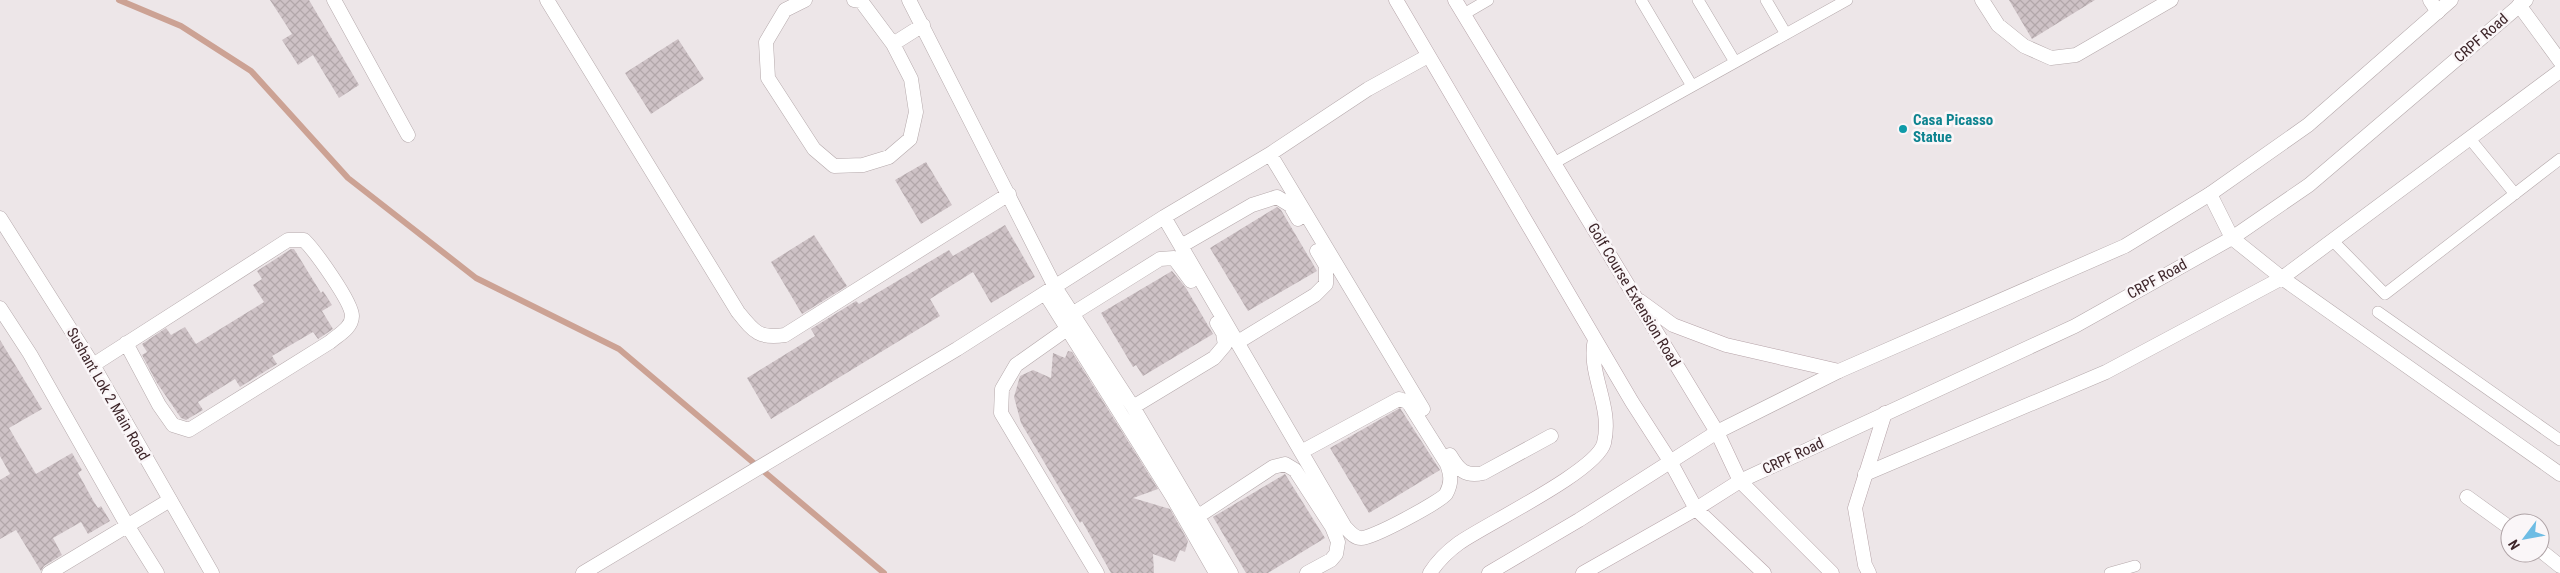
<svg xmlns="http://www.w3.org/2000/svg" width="2560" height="573" font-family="'Roboto Condensed',sans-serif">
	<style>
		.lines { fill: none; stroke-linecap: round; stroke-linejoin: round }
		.stream { stroke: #cca294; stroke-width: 6 }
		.building { fill: url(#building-cross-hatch) }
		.service-casing { stroke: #b5a9ab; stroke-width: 12 }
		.minor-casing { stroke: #b5a9ab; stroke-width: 15 }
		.tertiary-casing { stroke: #b5a9ab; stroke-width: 15 }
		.secondary-casing { stroke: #b5a2a7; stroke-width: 15 }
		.service { stroke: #fff; stroke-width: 11 }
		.minor { stroke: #fff; stroke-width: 14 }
		.tertiary { stroke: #fff; stroke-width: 14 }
		.secondary { stroke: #fff; stroke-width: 14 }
		.culture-dot { fill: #0f9aa8; stroke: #faf6f8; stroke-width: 2 }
		.labels { text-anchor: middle; stroke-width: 5; stroke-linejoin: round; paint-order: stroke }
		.street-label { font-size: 15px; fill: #3e262a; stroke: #faf6f8 }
		.culture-label { font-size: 15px; font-weight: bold; fill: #0d838f; stroke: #faf6f8; text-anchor: start }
	</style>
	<defs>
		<pattern id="building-cross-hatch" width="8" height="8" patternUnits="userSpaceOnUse" patternTransform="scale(1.25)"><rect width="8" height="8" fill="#cec2c6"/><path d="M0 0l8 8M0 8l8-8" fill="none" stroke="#b2a7aa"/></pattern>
	</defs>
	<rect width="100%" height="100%" fill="#ede6e8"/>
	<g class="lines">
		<path class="stream" d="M119 0 181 26 251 71 348 178 476 278 619 349 884 573"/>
	</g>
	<path class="building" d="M270 0H309L359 85 339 98 313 55 298 65 282 40 292 34Z
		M2009 0H2095L2032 39Z
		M678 39 704 79 651 114 625 73Z
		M926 162 952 205 921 224 895 180Z
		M1277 207 1281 210 1317 271 1248 311 1210 248Z
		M1005 225 1035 277 991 303 973 272 930 299 940 316 771 419 747 378 815 336 811 329 856 301 859 304 949 250 953 256Z
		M814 235 847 286 802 314 771 262Z
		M291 249H294L321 293 323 291 332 305 322 311 333 329 318 339 313 332 272 356 277 364 240 387 235 379 198 402 203 410 186 420 181 418 157 383 142 355 147 352 142 344 166 328 171 335 185 327 196 344 264 302 253 285 262 279 257 271Z
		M1172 271 1186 288 1213 334 1143 376 1136 365 1133 367 1101 313Z
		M0 340 42 409 9 428 36 474 72 453 82 470 78 473 94 502 98 508 101 506 110 521 88 534 81 522 53 538 62 555 44 566 41 571 16 530 0 539V480L10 474 0 456Z
		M1068 351 1072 352 1158 489 1133 498 1170 509 1188 541 1185 552 1180 550 1175 562 1153 554 1154 573H1111L1082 521 1080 523 1021 423 1014 397 1020 376 1033 370 1051 378 1053 353 1065 358Z
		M1400 408 1440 470 1369 513 1330 448Z
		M1285 474 1325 538 1268 573H1246L1213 517Z"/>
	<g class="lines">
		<defs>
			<path id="service" d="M1641 0 1692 86
				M1698 0 1735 62
				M1766 0 1786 34
				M1464 14 1488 0
				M2470 139 2515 194
				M1554 163 1847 0
				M2332 240 2385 294 2560 159
				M2378 312 2560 440
				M2110 573 2135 566"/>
			<path id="minor" d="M334 0 408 135
				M547 0 738 312C754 332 759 339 785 335L1009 194
				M805 0 785 10 766 42 768 78 814 149 834 166 863 165 889 157 910 139 916 112 911 79 893 44 861 1 854 0
				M909 0 1055 287 1133 407 1231 573
				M1982 0 1998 25 2024 46 2051 58 2076 55 2171 0
				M2430 0 2438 12
				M2519 5 2560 61
				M893 44 923 25
				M1270 154 1423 409
				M2210 194 2232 238 2282 278 2560 474
				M1164 217 1345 527C1349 531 1354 538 1361 538 1370 540 1441 501 1446 494 1452 483 1451 475 1447 464L1408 402 1399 399 1301 452
				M1181 246 1252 205 1277 197 1290 205 1298 219
				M1045 293 1172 496 1216 573
				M0 308 30 354 127 525 157 573
				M1072 314 1160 259 1174 258 1191 281
				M1067 329 1016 365 1002 389 1001 413 1097 573
				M1238 342 1315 295 1326 284V266L1317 251
				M93 365 288 240H304C315 251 352 302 352 316 352 328 338 335 330 342L189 430 173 425 159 405 126 343
				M1133 407 1214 358 1225 345 1223 333 1217 323
				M1450 455C1459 470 1465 477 1483 473L1551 436
				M1865 474 2106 372 2282 278 2560 71
				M2467 497 2510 528
				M1197 517 1273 467 1285 464 1295 470 1332 527 1338 542 1336 554 1331 560 1307 573
				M2540 550 2560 566
				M49 573 170 500
				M583 573 957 349 1164 217 1270 154 1368 89 1428 56"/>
			<path id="tertiary" d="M0 218 93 365 212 573
				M1717 432 1839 371 2125 246 2210 194 2308 125 2451 0
				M1740 481 2075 326 2232 238 2309 185 2526 0"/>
			<path id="secondary" d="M1396 0 1632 402 1670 461 1696 509 1764 573
				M1455 0 1717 432 1740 481 1832 573
				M1640 301 1673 325 1726 345 1839 371
				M1430 573C1437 562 1448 551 1459 543 1486 524 1597 471 1604 443 1613 405 1587 374 1595 339
				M1489 573 1579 520 1717 432
				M1583 573 1696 509 1740 481
				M1869 573 1865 565 1855 508 1885 413"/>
		</defs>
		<use href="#service" class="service-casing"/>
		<use href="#minor" class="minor-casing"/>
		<use href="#tertiary" class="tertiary-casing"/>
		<use href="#secondary" class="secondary-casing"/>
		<use href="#service" class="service"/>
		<use href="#minor" class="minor"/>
		<use href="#tertiary" class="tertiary"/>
		<use href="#secondary" class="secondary"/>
	</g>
	<circle class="culture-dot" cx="1903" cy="129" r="5"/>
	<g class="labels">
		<g class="street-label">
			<text transform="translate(2481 38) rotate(-41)" y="5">CRPF Road</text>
			<text transform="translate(2157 279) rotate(-29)" y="5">CRPF Road</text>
			<text transform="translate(1634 295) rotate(59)" y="5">Golf Course Extension Road</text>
			<text transform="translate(108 394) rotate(60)" y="5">Sushant Lok 2 Main Road</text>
			<text transform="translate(1793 456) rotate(-25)" y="5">CRPF Road</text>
		</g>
		<g class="culture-label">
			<text x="1913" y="125">Casa Picasso<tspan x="1913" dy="17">Statue</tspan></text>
		</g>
	</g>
	<g transform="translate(2525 538) rotate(238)"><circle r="24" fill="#faf6f8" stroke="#afa3a6"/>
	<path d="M0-4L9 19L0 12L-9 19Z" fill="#6dbce4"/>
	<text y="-8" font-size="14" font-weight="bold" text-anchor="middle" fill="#3e262a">N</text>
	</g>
</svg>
